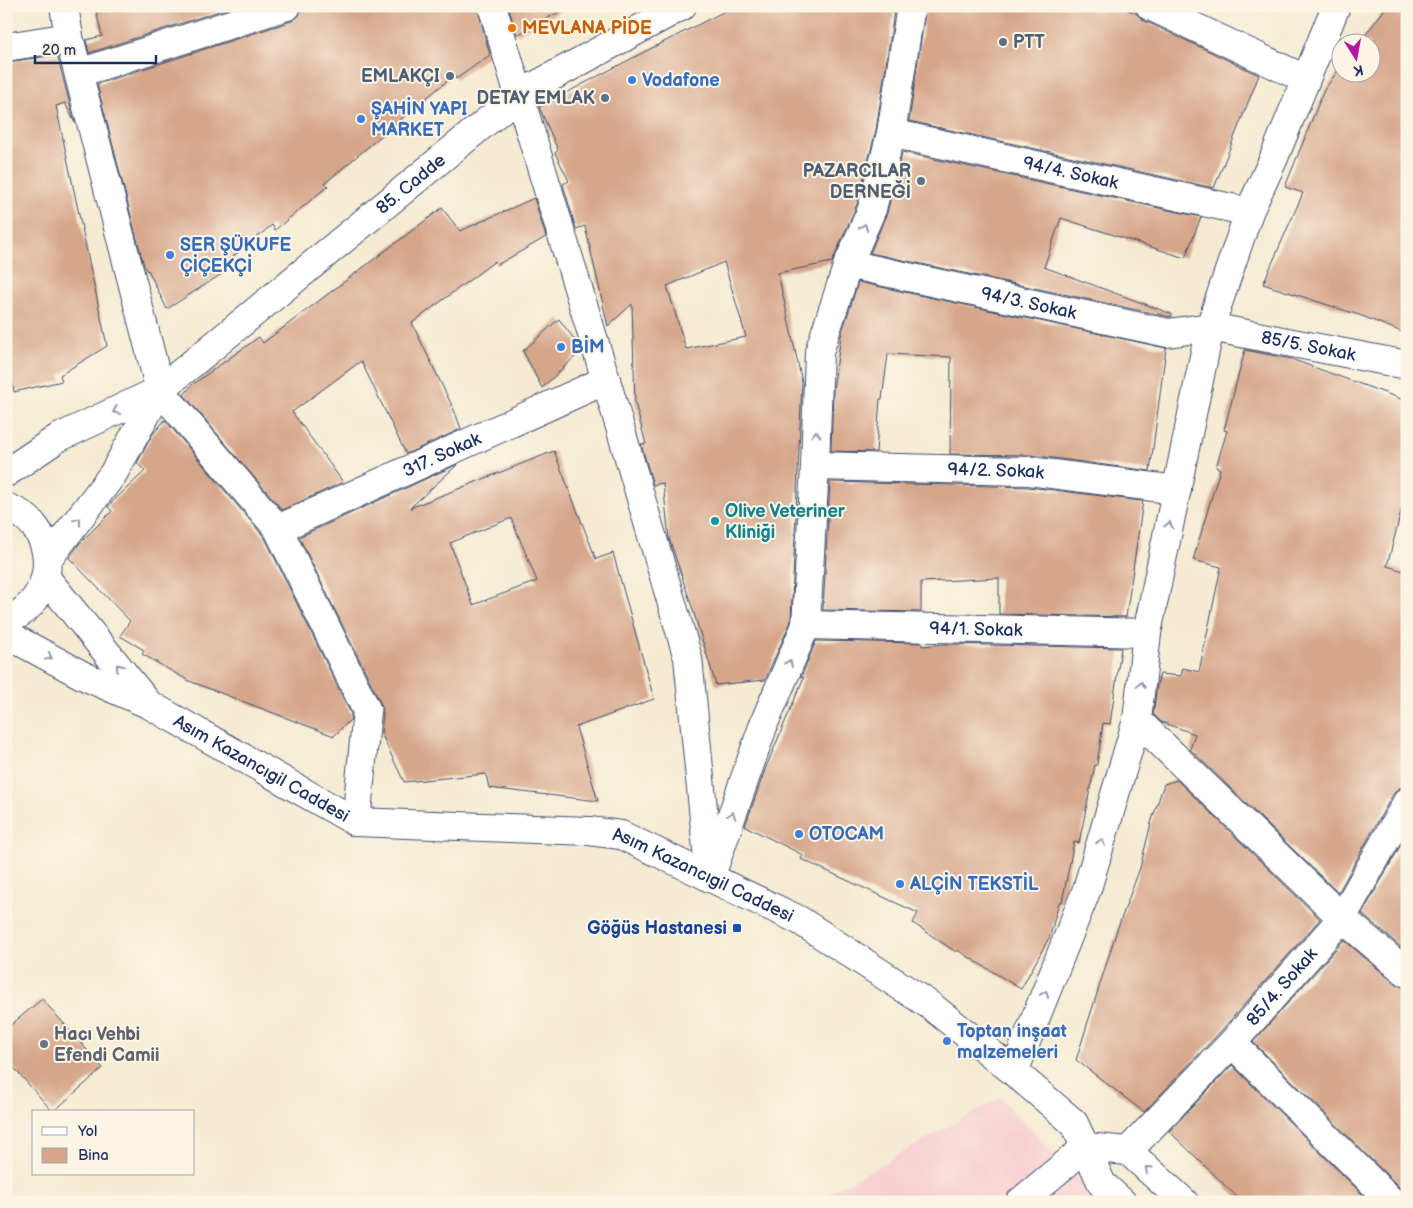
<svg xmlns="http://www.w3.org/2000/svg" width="1413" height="1208" font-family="'Balsamiq Sans',sans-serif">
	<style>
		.built { fill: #f7cfd0 }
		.building { fill: #d6a68b; fill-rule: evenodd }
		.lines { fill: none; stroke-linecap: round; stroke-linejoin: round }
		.minor-casing { stroke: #3c4b6f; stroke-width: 30 }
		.minor { stroke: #fff; stroke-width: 28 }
		.oneway { stroke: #8d97ae }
		.food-dot { fill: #e8710a; stroke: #fcf5e5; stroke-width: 2 }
		.service-dot { fill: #5c6f8a; stroke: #fcf5e5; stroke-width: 2 }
		.shop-dot { fill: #3f7fe0; stroke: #fcf5e5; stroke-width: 2 }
		.culture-dot { fill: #0f9aa8; stroke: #fcf5e5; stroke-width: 2 }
		.transit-dot { fill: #1a4fb4; stroke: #fcf5e5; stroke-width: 2 }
		.worship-dot { fill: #6b7280; stroke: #fcf5e5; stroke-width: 2 }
		.labels { text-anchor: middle; stroke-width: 4; stroke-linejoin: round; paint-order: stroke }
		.food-label { font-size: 18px; font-weight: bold; fill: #c56008; stroke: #fcf5e5; text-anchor: start }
		.service-label { font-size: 18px; font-weight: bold; fill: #4e5e75; stroke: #fcf5e5; text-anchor: end }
		.shop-label { font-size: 18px; font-weight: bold; fill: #366cbe; stroke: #fcf5e5; text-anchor: start }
		.street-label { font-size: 18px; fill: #1b2f5e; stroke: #fcf5e5 }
		.culture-label { font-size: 18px; font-weight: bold; fill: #0d838f; stroke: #fcf5e5; text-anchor: start }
		.transit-label { font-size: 18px; font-weight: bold; fill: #164399; stroke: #fcf5e5; text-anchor: end }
		.worship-label { font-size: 18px; font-weight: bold; fill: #5b616d; stroke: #fcf5e5; text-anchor: start }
	</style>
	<rect width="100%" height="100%" fill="#fcf5e5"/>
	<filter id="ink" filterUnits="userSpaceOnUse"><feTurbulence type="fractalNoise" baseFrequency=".02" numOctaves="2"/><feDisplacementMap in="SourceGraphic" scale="10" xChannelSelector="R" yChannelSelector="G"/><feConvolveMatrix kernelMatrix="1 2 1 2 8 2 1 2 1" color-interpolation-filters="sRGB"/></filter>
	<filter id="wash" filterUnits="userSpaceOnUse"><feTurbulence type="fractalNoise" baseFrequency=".0096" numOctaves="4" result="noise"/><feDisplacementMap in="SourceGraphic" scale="20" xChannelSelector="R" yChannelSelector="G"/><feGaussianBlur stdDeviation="1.12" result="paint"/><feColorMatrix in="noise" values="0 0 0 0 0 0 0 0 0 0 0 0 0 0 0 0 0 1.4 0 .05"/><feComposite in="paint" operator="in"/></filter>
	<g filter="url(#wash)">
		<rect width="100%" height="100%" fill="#f5ebd2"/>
		<path class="built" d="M1000 1098 1101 1202H814Z"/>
		<g id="blocks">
			<path class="building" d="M95 6H235L89 53 86 40 102 36Z
				M302 6H477L490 55 456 79 454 75 325 183 328 186 275 230 272 225 220 267 225 272 167 309 148 270 147 271 144 266 97 84 292 21 299 16Z
				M508 6H570L517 35Z
				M735 6H895L876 130 857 204 832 262 778 273 802 382 791 621 765 680 716 685 693 610 669 538 663 483 653 485 641 444H646L635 403 632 304 608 326 585 226 576 229 563 184 569 181 555 153 558 150 539 107 646 51ZM724 262 746 337 686 349 667 286Z
				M926 6H1120L1137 14 1143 20 1259 75 1214 188 909 121Z
				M1387 6H1407V334L1362 316 1263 284 1303 193 1285 187 1324 90 1340 68V72H1370V42H1360Z
				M57 55 75 123 65 103 56 106 107 346 60 375 62 381 14 392 6 349V62Z
				M902 152 1201 217 1185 258 1061 218 1044 267 1172 314 1171 317 870 253 887 213Z
				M534 198 546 237 497 265 495 261 412 323 455 412 461 429 406 454 361 361 292 412 343 482 282 510 184 395 192 385 259 337 263 343 442 208 460 231Z
				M858 282 1166 348 1150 471 1031 455 950 454 951 357 888 354 882 399H880L876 452 831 451 833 390 841 336Z
				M559 319 580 347 581 351 542 388 523 351Z
				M1245 350 1291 359 1407 401V489L1387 566 1407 572V786L1399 788 1393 794 1338 893 1190 749 1195 734 1161 722 1153 714 1157 685 1160 674 1181 676 1183 668 1199 672 1221 567 1193 560 1220 469 1216 467 1227 431 1224 430Z
				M165 420 265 538 351 714V719L334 736 189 681 142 654 144 650 120 636 130 621 69 558 80 543 112 511 108 507 110 504 145 471 137 463 152 435Z
				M554 451 596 559 613 553 654 699 576 727 598 801 489 788 486 774 404 782 381 733 383 713 381 704 299 537 458 464 410 508ZM511 518 537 581 473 605 450 543Z
				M830 482 1028 487 1143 501 1126 617 999 614V578L921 582V612L823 610Z
				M816 641 922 643V646L945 644 1121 648 1110 724 1103 723 1097 765H1095L1079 843 1074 842 1062 902H1059L1050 936 1021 989 957 950 956 952 913 923 918 913 801 859 803 855 745 826 766 767 804 677H801Z
				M1177 780 1320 919 1220 1032 1144 1112 1076 1060 1117 930 1140 868 1151 823 1164 784Z
				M1407 834V952L1362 914Z
				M1344 940 1397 985 1407 988V1197L1403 1191 1253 1042Z
				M42 999 103 1068 53 1112 6 1059V1029Z
				M1232 1065 1370 1202H1242L1169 1131Z"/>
		</g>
	</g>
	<g filter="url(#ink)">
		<use href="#blocks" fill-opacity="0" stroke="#3c4b6f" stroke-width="1"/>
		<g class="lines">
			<defs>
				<g id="minor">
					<path d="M64 6 69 37 160 390 278 529 367 711 356 822"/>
					<path d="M492 6 606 380 688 658 709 869"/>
					<path d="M1150 6 1305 79"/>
					<path d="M6 47 69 37"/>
					<path d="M79 73 287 6"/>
					<path id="s1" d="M891 133 1249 212"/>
					<path id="s2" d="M848 264 1168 333 1210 327 1407 365"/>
					<path id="s3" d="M815 466 1029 471 1177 490"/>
					<path id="s4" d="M6 473 58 438 160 390 520 94 682 6"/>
					<path d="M6 507C17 511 27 516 34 526 60 558 45 607 6 620"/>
					<path id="s5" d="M278 529 606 380"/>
					<path d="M48 559 113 474 160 390"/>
					<path d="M46 578 147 702"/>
					<path id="s6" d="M806 625 1147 633"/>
					<path id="s7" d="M6 634 84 676 150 705 356 822 589 831 621 835 799 920 931 1006 1014 1072 1074 1123 1102 1184 1122 1202"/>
					<path d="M1137 720 1342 918 1407 973"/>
					<path d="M710 878 765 721 806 625 815 466 819 352 848 264 872 209 891 133 911 6"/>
					<path d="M1232 1043 1392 1202"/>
					<path d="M1014 1072 1087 889 1137 720 1147 633 1210 327 1249 212 1273 160 1336 6"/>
					<path d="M1086 1147 1128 1151 1184 1202"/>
					<path id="s8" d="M1128 1151 1232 1043 1342 918 1407 802"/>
					<path d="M1020 1202 1086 1147"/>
				</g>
			</defs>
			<use href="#minor" class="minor-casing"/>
			<use href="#minor" class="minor"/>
		</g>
		<defs><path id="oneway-chevron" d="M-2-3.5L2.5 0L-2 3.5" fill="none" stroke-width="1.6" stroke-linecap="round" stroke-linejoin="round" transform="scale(1.25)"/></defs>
		<g class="oneway">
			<use href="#oneway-chevron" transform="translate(864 227) rotate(-67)"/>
			<use href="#oneway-chevron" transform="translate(116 411) rotate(155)"/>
			<use href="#oneway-chevron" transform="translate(816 434) rotate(-88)"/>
			<use href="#oneway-chevron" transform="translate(78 521) rotate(-53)"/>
			<use href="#oneway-chevron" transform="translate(1169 525) rotate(-78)"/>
			<use href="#oneway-chevron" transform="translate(49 657) rotate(29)"/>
			<use href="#oneway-chevron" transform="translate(789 663) rotate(-67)"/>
			<use href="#oneway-chevron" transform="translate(119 667) rotate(-129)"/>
			<use href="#oneway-chevron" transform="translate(1141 685) rotate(-84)"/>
			<use href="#oneway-chevron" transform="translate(732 815) rotate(-71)"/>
			<use href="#oneway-chevron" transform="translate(1101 842) rotate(-73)"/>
			<use href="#oneway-chevron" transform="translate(1045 994) rotate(-68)"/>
			<use href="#oneway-chevron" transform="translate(1148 1169) rotate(-138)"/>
		</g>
	</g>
	<circle class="food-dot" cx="512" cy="28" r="5"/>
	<g class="service-dot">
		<circle cx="1003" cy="42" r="5"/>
		<circle cx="450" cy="76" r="5"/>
		<circle cx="605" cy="98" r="5"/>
		<circle cx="921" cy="181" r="5"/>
	</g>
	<g class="shop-dot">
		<circle cx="632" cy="80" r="5"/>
		<circle cx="361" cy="119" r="5"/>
		<circle cx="170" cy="255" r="5"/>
		<circle cx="561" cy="347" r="5"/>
		<circle cx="799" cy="834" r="5"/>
		<circle cx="900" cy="884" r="5"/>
		<circle cx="947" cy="1041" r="5"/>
	</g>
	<circle class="culture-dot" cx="715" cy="521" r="5"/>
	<rect class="transit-dot" x="732" y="923" width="10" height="10" rx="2.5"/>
	<circle class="worship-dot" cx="44" cy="1044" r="5"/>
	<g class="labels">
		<g class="food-label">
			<text x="522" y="34">MEVLANA PİDE</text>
		</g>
		<g class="service-label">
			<text x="1013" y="48" text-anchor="start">PTT</text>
			<text x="440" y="82">EMLAKÇI</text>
			<text x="595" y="104">DETAY EMLAK</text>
			<text x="911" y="177">PAZARCILAR<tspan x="911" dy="21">DERNEĞİ</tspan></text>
		</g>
		<g class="shop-label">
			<text x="642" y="86">Vodafone</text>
			<text x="371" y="115">ŞAHİN YAPI<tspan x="371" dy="21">MARKET</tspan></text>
			<text x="180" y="251">SER ŞÜKUFE<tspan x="180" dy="21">ÇİÇEKÇİ</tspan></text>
			<text x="571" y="353">BİM</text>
			<text x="809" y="840">OTOCAM</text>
			<text x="910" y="890">ALÇİN TEKSTİL</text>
			<text x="957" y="1037">Toptan inşaat<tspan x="957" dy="21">malzemeleri</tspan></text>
		</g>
		<g class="street-label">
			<text dy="6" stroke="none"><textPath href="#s1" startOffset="184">94/4. Sokak</textPath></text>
			<text dy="6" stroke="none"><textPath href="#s4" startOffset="500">85. Cadde</textPath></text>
			<text dy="6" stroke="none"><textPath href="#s2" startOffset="185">94/3. Sokak</textPath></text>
			<text dy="6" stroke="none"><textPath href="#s2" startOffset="470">85/5. Sokak</textPath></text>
			<text dy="6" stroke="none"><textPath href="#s5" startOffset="180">317. Sokak</textPath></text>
			<text dy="6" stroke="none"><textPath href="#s3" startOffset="181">94/2. Sokak</textPath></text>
			<text dy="6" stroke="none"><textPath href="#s6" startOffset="170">94/1. Sokak</textPath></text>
			<text dy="6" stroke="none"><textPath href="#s7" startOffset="289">Asım Kazancıgil Caddesi</textPath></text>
			<text dy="6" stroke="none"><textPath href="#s7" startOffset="754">Asım Kazancıgil Caddesi</textPath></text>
			<text dy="6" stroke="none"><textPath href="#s8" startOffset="225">85/4. Sokak</textPath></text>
		</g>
		<g class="culture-label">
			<text x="725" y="517">Olive Veteriner<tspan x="725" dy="21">Kliniği</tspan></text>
		</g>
		<g class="transit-label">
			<text x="727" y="934">Göğüs Hastanesi</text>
		</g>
		<g class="worship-label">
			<text x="54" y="1040">Hacı Vehbi<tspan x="54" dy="21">Efendi Camii</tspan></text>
		</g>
	</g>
	<rect width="1413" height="1208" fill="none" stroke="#fcf5e5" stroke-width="25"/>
	<rect x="32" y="1110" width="162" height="65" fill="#fcf5e5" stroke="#a2a6af"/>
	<rect x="42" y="1127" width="25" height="8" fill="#ffffff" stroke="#a2a6af"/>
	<text x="78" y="1136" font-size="15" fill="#1b2f5e">Yol</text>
	<rect x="42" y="1148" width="25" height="15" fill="#d6a68b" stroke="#a2a6af"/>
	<text x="78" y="1160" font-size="15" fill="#1b2f5e">Bina</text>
	<g transform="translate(1356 58) rotate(169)"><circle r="24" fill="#fcf5e5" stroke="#a2a6af"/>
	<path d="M0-4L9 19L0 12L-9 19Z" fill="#b5179e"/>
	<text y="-8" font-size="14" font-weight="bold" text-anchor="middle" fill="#1b2f5e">K</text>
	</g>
	<path d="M35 55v8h121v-8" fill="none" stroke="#1b2f5e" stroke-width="2.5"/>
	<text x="42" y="55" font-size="15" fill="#1b2f5e" stroke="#fcf5e5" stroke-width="4" paint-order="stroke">20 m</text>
</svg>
